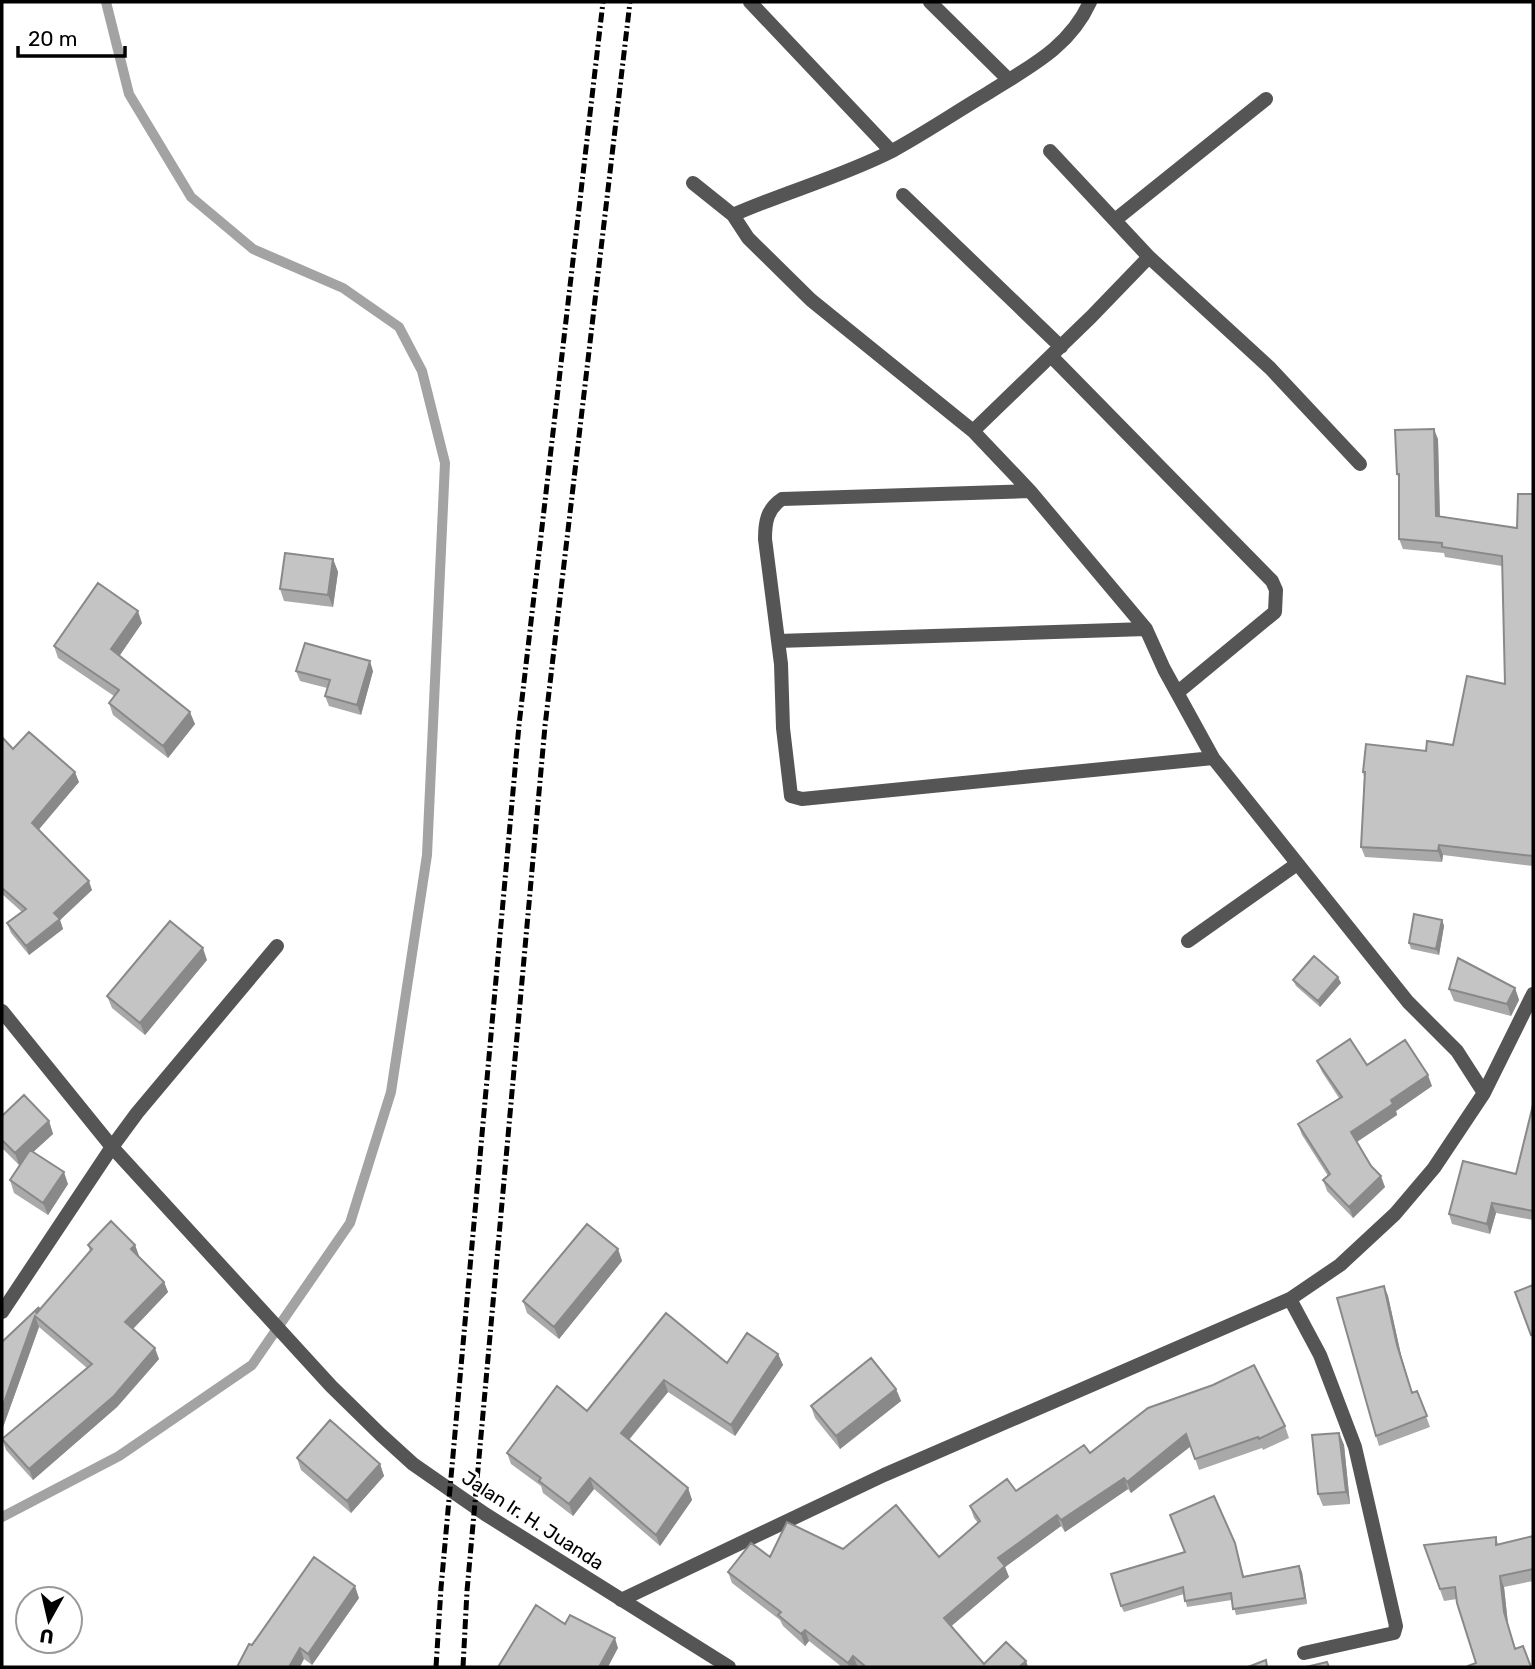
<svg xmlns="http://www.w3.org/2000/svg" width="1535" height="1669" font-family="Rubik,sans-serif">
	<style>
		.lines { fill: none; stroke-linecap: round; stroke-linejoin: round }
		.stream { stroke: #a3a3a3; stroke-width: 10 }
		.service { stroke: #555; stroke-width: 14 }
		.minor { stroke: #555; stroke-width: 14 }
		.tertiary { stroke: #555; stroke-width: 14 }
		.rail { stroke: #000; stroke-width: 5; stroke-dasharray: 10 3.5 2 3.5; stroke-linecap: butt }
		.wall { fill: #a9a9a9 }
		.shaded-wall { fill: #898989 }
		.building { fill: #c4c4c4; stroke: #898989; stroke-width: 2 }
		.labels { text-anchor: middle; stroke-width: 6; stroke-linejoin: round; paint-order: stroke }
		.street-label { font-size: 19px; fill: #000; stroke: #fff }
	</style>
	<rect width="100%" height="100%" fill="#fff"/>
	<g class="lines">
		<path class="stream" d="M2 1517 119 1456 252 1365 350 1223 391 1092 427 855 445 463 422 371 399 327 343 288 253 249 191 197 129 94 106 2"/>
		<path class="service" d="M112 1147 137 1113 277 946"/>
		<path class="minor" d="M750 2 891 151
			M930 2 1009 80
			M1090 2C1069 48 1029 67 988 93 956 112 925 133 892 151 841 177 785 192 733 215L748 238 811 300 973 431 1030 491 1146 629 1164 669 1213 758 1408 1002 1457 1051 1484 1093
			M1050 151 1149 257
			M693 183 733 215
			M903 195 1061 347
			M1115 220 1266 99
			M1051 356 1272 581 1276 590 1275 612 1178 692
			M973 431 1091 317 1149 257 1270 368 1360 464
			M1030 491 782 499C767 509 765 522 765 539L781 664 783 728 791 796 802 799 1213 758
			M778 641 1146 629
			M1188 941 1297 864
			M1290 1299 1320 1355 1355 1447 1396 1626 1394 1633 1304 1653
			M2 1312 112 1147
			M621 1600 884 1475 1290 1299 1340 1265 1395 1214 1434 1168 1484 1093 1533 994"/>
		<path class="tertiary" d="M2 1011 112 1147 331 1386 380 1434 413 1464 485 1514 729 1667"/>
		<path class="rail" d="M436 1667 441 1588 519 725 603 2
			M463 1667 467 1591 545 726 630 2"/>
	</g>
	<path class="wall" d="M1438 439 1440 516 1517 528 1533 494V866L1443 855 1442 862 1365 857 1361 847 1364 777 1363 772 1426 751 1453 745 1505 684 1502 566 1445 557 1444 553 1403 549 1399 539V480L1397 474Z
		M333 559 338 572 333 607 284 601 280 589Z
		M142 623 119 655 195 724 168 758 113 715 109 703 114 696 58 658 54 646Z
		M296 671H373L361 715 329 706 325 696 327 688 300 681Z
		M2 737 13 749 79 782 38 829 92 890 60 920 63 929 29 955 11 933 7 923 22 912 2 894Z
		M1442 920 1444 926 1439 955 1411 949 1409 943Z
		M207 960 145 1035 112 1008 107 996Z
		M1338 977 1341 983 1320 1007 1296 986 1293 980Z
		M1515 988 1519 1000 1511 1016 1454 1001 1449 989Z
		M1317 1061 1367 1065 1432 1086 1396 1111 1397 1115 1357 1142 1385 1187 1353 1218 1327 1191 1323 1180 1328 1176 1302 1135 1298 1124 1339 1098 1322 1072Z
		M1533 1105V1220L1496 1213 1490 1234 1452 1224 1449 1214 1516 1174Z
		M2 1116 49 1121 53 1134 33 1152 68 1184 48 1215 14 1193 10 1180 21 1164 19 1165 2 1148Z
		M88 1245H135L139 1256 164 1282 168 1292 133 1329 159 1359 117 1407 33 1480 6 1450 2 1439 87 1368 39 1327 2 1430 39 1307 40 1310 90 1251Z
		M618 1249 622 1261 559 1339 527 1313 523 1301Z
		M1384 1286 1388 1296 1401 1355 1412 1392 1417 1391 1430 1427 1379 1446 1376 1436Z
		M666 1313 727 1363 778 1354 783 1365 735 1436 668 1392 629 1440 688 1488 692 1500 660 1546 594 1489 573 1516 543 1493 541 1486 511 1464 507 1453 587 1411Z
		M896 1389 901 1401 840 1449 815 1418 811 1406Z
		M1285 1426 1289 1438 1263 1450 1262 1448 1199 1470 1191 1446 1131 1493 1128 1489 1065 1532 1061 1526 1005 1567 1009 1577 951 1626 984 1664 1026 1661 1028 1667H842L809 1641 805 1646 783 1626 780 1620 732 1583 728 1572 770 1557 843 1549 939 1557 978 1523 974 1518 970 1506 1016 1491 1090 1453Z
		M1339 1433 1344 1445 1350 1504 1323 1506 1318 1494Z
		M297 1458 380 1464 384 1476 351 1513 301 1470Z
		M1533 1536V1581L1504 1587 1508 1624 1476 1663 1457 1599 1444 1601 1424 1545 1496 1537 1498 1544Z
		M1237 1550 1244 1576 1299 1566 1302 1572 1307 1604 1236 1615 1232 1600 1187 1607 1184 1594 1124 1612 1121 1606Z
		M359 1598 312 1665 304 1659 252 1645Z"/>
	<path class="shaded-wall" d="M1434 429 1438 439 1440 526 1436 516Z
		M333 559 338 572 333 607 328 595Z
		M138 611 142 623 116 661 111 649Z
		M370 661 373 671 361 715 357 705Z
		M190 712 195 724 168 758 163 746Z
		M75 772 79 782 36 833 32 823Z
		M1439 845 1443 855 1442 862 1438 851Z
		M89 881 92 890 60 920 63 929 29 955 26 946 54 913Z
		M1442 920 1444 926 1439 955 1436 949Z
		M203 948 207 960 145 1035 140 1023Z
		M1338 977 1341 983 1320 1007 1318 1001Z
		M1515 988 1519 1000 1511 1016 1507 1004Z
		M1428 1075 1432 1086 1396 1111 1397 1115 1355 1143 1351 1132 1391 1100Z
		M49 1121 53 1134 19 1165 15 1153Z
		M64 1172 68 1184 48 1215 43 1203Z
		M1381 1176 1385 1187 1353 1218 1349 1207Z
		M1492 1203 1496 1213 1490 1234 1487 1224Z
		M135 1245 139 1256 131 1249Z
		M618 1249 622 1261 559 1339 554 1327Z
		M164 1282 168 1292 129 1333 125 1322Z
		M1384 1286 1388 1296 1401 1355 1415 1403 1397 1345Z
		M35 1316 39 1327 2 1430V1408Z
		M155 1348 159 1359 117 1407 33 1480 29 1469Z
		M778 1354 783 1365 735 1436 731 1425Z
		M664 1380 668 1392 625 1444 621 1433Z
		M896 1389 901 1401 840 1449 836 1436Z
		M1339 1433 1344 1445 1350 1504 1346 1492Z
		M1186 1434 1191 1446 1131 1493 1127 1482Z
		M380 1464 384 1476 351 1513 347 1501Z
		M590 1478 594 1489 573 1516 569 1504Z
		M1124 1478 1128 1489 1065 1532 1061 1520Z
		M688 1488 692 1500 660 1546 656 1535Z
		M1057 1515 1061 1526 1005 1567 1009 1577 948 1629 944 1618 998 1558Z
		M1299 1566 1302 1572 1307 1604 1305 1598Z
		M1500 1576 1504 1587 1508 1624 1519 1660 1504 1612Z
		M355 1586 359 1598 312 1665 308 1654Z
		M805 1630 809 1641 805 1646 801 1634Z
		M615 1638 618 1648 608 1667H599Z
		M300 1648 304 1659 300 1667H289Z
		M853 1656 858 1667H849L848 1663Z
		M1026 1661 1028 1667H1019Z"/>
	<path class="building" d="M1434 429 1436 516 1517 528 1518 494H1533V856L1439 845 1438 851 1361 847 1365 772H1363L1366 744 1426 751 1427 741 1453 745 1467 676 1505 684 1502 556 1442 547V543L1399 539V474H1397L1395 430Z
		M285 553 333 559 328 595 280 589Z
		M98 583 138 611 111 649 190 712 163 746 109 703 119 690 54 646Z
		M305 643 370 661 357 705 325 696 330 680 296 671Z
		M29 732 75 772 32 823 89 881 54 913 60 919 26 946 7 923 26 909 2 888V737L13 749Z
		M1414 914 1442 920 1436 949 1409 943Z
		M170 921 203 948 140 1023 107 996Z
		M1314 956 1338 977 1318 1001 1293 980Z
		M1458 958 1515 988 1507 1004 1449 989Z
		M1350 1039 1367 1065 1405 1040 1428 1075 1391 1100 1393 1104 1351 1132 1371 1166 1381 1176 1349 1207 1323 1180 1330 1174 1298 1124 1342 1097 1317 1061Z
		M24 1095 49 1121 15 1153 2 1140V1116Z
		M1533 1105V1211L1492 1203 1487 1224 1449 1214 1463 1161 1516 1174Z
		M30 1150 64 1172 43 1203 10 1180Z
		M111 1221 135 1245 131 1249 164 1282 125 1322 155 1348 114 1396 29 1469 2 1439 92 1364 35 1316 2 1408V1342L39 1307 36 1314 92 1249 88 1245Z
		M587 1224 618 1249 554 1327 523 1301Z
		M1533 1285V1334L1531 1335 1515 1292Z
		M1384 1286 1397 1345 1412 1393 1417 1391 1427 1416 1376 1436 1337 1298Z
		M666 1313 727 1363 747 1333 778 1354 731 1425 664 1380 621 1433 688 1488 656 1535 590 1478 569 1504 539 1481 541 1478 507 1453 557 1386 587 1411Z
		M871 1358 896 1389 836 1436 811 1406Z
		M1254 1365 1285 1426 1259 1439 1258 1437 1195 1459 1186 1434 1127 1482 1124 1478 1061 1520 1057 1515 998 1558 1005 1566 944 1618 984 1664 1006 1642 1026 1661 1019 1667H866L853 1656 848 1663 805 1630 801 1634 778 1615 781 1612 728 1572 751 1543 770 1557 787 1522 843 1549 896 1505 939 1557 980 1521 970 1506 1007 1479 1016 1491 1084 1445 1090 1453 1148 1408 1213 1385Z
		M330 1420 380 1464 347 1501 297 1458Z
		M1339 1433 1346 1492 1318 1494 1312 1435Z
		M1214 1496 1235 1543 1243 1577 1299 1566 1305 1598 1233 1609 1231 1593 1185 1601 1183 1587 1121 1606 1111 1574 1185 1552 1170 1515Z
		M1533 1536V1569L1500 1576 1504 1612 1515 1649 1523 1646 1531 1667H1468V1666L1476 1663 1457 1603 1455 1587 1440 1589 1424 1545 1496 1537V1545Z
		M314 1557 355 1586 308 1654 300 1648 289 1667H237L249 1644 252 1645Z
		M536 1605 565 1624 570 1615 615 1638 599 1667H498Z
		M1266 1660 1267 1667H1248Z
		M1327 1662 1329 1667H1306Z"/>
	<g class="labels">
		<g class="street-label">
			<text transform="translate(533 1520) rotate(33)" y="7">Jalan Ir. H. Juanda</text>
		</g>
	</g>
	<rect width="1535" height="1669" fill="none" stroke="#000000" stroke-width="7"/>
	<g transform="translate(49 1620) rotate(188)"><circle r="33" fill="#ffffff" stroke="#999999" stroke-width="2"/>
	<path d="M0-5L12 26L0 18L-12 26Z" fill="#000000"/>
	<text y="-10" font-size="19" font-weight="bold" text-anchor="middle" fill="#000000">U</text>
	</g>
	<path d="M18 46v10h107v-10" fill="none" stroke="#000000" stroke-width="3.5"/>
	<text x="28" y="46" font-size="21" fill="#000000" stroke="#ffffff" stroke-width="5" paint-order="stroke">20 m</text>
</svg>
